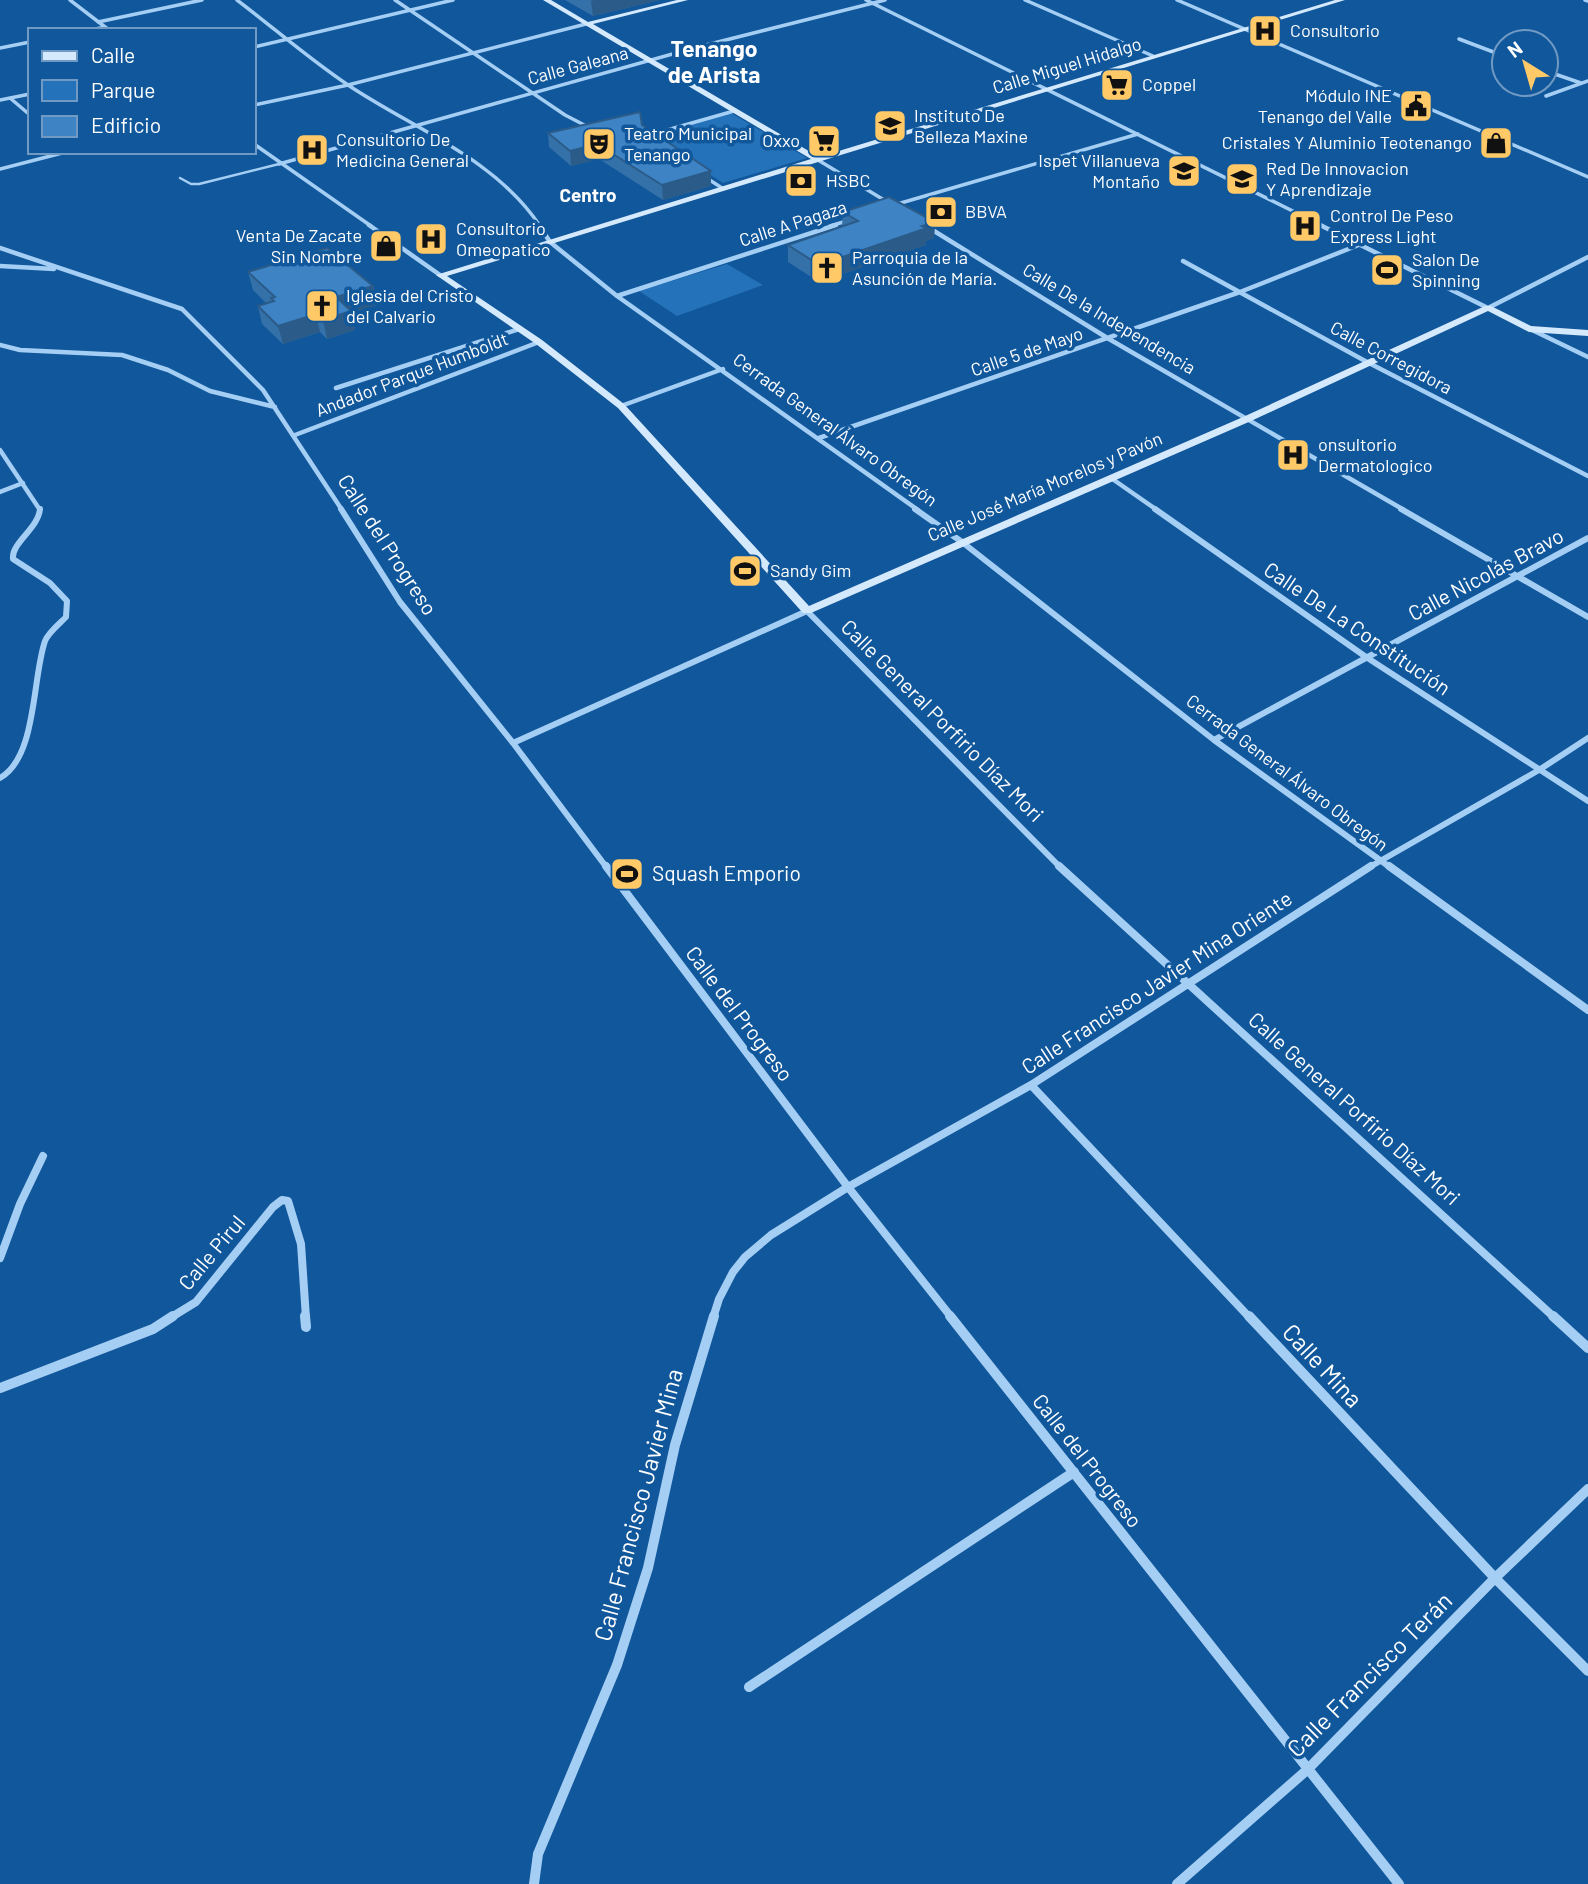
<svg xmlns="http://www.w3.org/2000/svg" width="1588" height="1884" font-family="Barlow,sans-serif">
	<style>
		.green { fill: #2472b9 }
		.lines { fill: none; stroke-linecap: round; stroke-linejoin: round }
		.lane { stroke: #a5cef4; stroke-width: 2.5 }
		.street-far4 { stroke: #a5cef4; stroke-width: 3.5 }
		.street-far3 { stroke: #a5cef4; stroke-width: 4.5 }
		.street-far2 { stroke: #a5cef4; stroke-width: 6 }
		.street-far1 { stroke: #a5cef4; stroke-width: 8 }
		.street { stroke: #a5cef4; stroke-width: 10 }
		.secondary { fill: #d5e9fd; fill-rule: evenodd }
		.wall { fill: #3571a9 }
		.shaded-wall { fill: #2b5c89 }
		.building { fill: #3e83c4; stroke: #2b5c89; stroke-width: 2 }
		.labels { text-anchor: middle; stroke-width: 7; stroke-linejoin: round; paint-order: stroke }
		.far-poi-label { font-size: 18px; fill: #fff; stroke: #11579b; text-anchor: start }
		.far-street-label { font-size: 18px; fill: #fff; stroke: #11579b }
		.far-neighbourhood-label { font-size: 19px; font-weight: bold; fill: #fff; stroke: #11579b }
		.street-label { font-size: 21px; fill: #fff; stroke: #11579b }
		.poi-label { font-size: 21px; fill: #fff; stroke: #11579b; text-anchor: start }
		.far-district-label { font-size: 23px; font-weight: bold; fill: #fff; stroke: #11579b }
		.near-street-label { font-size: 24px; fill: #fff; stroke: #11579b }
	</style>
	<rect width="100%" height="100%" fill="#11579b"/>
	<path class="green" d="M731 113 807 158 723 183 649 136Z
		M727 264 763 285 677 316 639 291Z"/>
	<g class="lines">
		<path class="lane" d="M180 178 191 184H199L279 164"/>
		<path class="street-far4" d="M70 0 109 30
			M237 0C274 28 309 59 348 85 412 128 495 158 540 226
			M395 0 565 115 590 128
			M866 0 1323 226
			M1025 0 1153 56
			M1177 0 1588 177
			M1585 0 1588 1
			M98 22 202 0
			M91 30 105 27
			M1459 39 1504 56
			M254 47 453 0
			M0 48 30 42
			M1546 71 1581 83
			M1546 96 1588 81
			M10 98 30 115
			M0 100 30 94
			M254 105 348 85 586 24
			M646 136 734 111
			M254 144 371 226
			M818 160 889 203
			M279 164 694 48 885 0
			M0 169 66 152
			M705 177 722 188
			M894 205 1138 134
			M830 226 850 220"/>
		<path class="street-far3" d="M369 225 440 275
			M539 225 550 242 617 296 918 510
			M1320 225 1488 308 1588 257
			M926 226 1109 339 1404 510
			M0 248 182 309 263 390 342 510
			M1183 261 1367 362 1588 476
			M0 266 54 269
			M617 296 836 225
			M1530 329 1588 357
			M0 345 20 350 122 355 168 370 210 391 275 407
			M336 388 519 329
			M621 406 723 369
			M295 435 539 342
			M819 438 1240 292 1361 244
			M0 450 40 510
			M1111 478 1157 510
			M0 492 23 483"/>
		<path class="street-far2" d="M341 509 400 602 513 743 607 868
			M915 509 962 542 1214 740 1391 868
			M1155 509 1366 657 1588 801
			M1401 509 1588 617
			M1214 740 1588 538
			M513 743 807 611 1061 868
			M0 778C37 757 32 679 45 641 48 633 59 624 66 617L67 601 50 583 13 559C11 543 38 529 40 509
			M1368 868 1539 770 1588 738"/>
		<path class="street-far1" d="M606 866 848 1187 952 1318
			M1059 866 1555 1318
			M1389 866 1588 1010
			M1031 1085 1250 1318
			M0 1258 20 1204 43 1156
			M170 1318 196 1302 273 1207 282 1200 288 1201 301 1244 306 1318
			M713 1318 719 1299 733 1272 745 1257 771 1235 848 1187 1031 1085 1371 866"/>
		<path class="street" d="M305 1316 306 1327
			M950 1316 1399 1884
			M1249 1316 1495 1578 1588 1671
			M1553 1316 1588 1348
			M0 1388 153 1329 173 1316
			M749 1687 1074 1472
			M534 1884 538 1854 617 1665 648 1568 675 1445 714 1316
			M1177 1884 1307 1770 1495 1578 1588 1489"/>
		<path class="secondary" d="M543 0H551L588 22 677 0H688L593 24 819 157 1335 0H1345L447 276 542 340 624 404 809 606 1243 417 1485 306H1491L1531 326 1588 330V336L1529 332 1488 311 1251 421 811 613H803L618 408 536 344 436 275 811 159Z"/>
	</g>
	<path class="wall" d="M565 0H660L593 16Z
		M642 125 711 171V186L663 200 599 159 571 166 549 147 548 133Z
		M843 212 935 222 934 238 926 241V245L819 282 788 262V245L842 226Z
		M248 272 373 286 377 305 352 312 355 330 327 339 320 332 283 344 262 324 258 306 266 303 253 290Z"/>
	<path class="shaded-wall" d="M594 0H660L593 16 591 1Z
		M597 144 599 159 571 166 570 151Z
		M711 171V186L663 200 662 185Z
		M935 222 934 238 926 241V245L819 282V265Z
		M373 286 377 305 352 312 355 330 327 339 323 320 336 297Z
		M316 314 320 332 283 344 278 326Z"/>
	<path class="building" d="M640 112 642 125 711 171 662 185 597 144 570 151 548 133Z
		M889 197 935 222 922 226 927 228 819 265 788 245 858 221 843 212Z
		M327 248 373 286 336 297 351 311 323 320 316 314 278 326 258 306 274 301 271 298 275 297 248 272Z"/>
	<defs>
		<symbol id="hospital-square" viewBox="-11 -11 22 22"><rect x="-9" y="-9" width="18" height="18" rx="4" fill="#ffc968" stroke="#11579b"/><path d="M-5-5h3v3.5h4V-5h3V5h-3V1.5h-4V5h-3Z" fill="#111"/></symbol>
		<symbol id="supermarket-square" viewBox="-11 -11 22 22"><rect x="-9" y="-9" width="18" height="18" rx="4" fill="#ffc968" stroke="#11579b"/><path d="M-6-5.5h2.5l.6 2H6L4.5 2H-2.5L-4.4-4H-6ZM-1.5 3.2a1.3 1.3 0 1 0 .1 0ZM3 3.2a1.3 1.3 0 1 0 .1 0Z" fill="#111"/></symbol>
		<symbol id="civic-square" viewBox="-11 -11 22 22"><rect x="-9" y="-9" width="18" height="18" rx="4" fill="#ffc968" stroke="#11579b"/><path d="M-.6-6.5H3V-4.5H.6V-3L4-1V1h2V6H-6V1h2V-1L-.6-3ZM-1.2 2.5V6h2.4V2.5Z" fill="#111"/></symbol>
		<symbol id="university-square" viewBox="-11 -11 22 22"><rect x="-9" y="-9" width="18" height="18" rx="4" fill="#ffc968" stroke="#11579b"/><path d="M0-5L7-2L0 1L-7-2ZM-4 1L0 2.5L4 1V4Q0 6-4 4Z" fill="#111"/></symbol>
		<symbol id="shop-square" viewBox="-11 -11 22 22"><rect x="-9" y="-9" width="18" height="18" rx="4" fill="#ffc968" stroke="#11579b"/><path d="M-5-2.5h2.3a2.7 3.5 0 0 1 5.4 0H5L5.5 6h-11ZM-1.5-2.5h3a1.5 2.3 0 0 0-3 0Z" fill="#111"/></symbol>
		<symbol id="theatre-square" viewBox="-11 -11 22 22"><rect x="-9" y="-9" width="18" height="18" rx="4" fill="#ffc968" stroke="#11579b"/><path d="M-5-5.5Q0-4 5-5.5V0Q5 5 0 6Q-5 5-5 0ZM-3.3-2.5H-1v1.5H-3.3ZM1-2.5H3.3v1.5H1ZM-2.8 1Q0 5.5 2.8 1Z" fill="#111"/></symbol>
		<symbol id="bank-square" viewBox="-11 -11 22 22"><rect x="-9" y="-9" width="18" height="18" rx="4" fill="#ffc968" stroke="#11579b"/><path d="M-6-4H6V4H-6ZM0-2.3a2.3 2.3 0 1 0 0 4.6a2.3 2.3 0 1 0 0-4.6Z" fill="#111"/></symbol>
		<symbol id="church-square" viewBox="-11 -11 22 22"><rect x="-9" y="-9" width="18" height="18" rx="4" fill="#ffc968" stroke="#11579b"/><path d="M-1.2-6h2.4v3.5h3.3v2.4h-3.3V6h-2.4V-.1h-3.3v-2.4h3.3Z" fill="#111"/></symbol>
		<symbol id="stadium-square" viewBox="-11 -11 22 22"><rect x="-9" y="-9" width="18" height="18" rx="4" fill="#ffc968" stroke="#11579b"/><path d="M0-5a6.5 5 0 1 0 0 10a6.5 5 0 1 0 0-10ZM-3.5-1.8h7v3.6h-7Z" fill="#111"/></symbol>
	</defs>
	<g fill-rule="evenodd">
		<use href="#hospital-square" x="1246" y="12" width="38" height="38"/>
		<use href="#supermarket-square" x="1098" y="66" width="38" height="38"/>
		<use href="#civic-square" x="1397" y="87" width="38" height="38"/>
		<use href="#university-square" x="871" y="107" width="38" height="38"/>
		<use href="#supermarket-square" x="805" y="122" width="38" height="38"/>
		<use href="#shop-square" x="1477" y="124" width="38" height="38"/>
		<use href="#theatre-square" x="580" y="125" width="38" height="38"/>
		<use href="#hospital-square" x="293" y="131" width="38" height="38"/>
		<use href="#university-square" x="1165" y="152" width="38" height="38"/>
		<use href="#university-square" x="1223" y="160" width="38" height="38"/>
		<use href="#bank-square" x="782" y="162" width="38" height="38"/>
		<use href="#bank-square" x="922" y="193" width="38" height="38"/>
		<use href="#hospital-square" x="1286" y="207" width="38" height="38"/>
		<use href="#hospital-square" x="412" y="220" width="38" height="38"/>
		<use href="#shop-square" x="367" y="227" width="38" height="38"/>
		<use href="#church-square" x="808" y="249" width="38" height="38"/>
		<use href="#stadium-square" x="1368" y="251" width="38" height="38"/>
		<use href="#church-square" x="303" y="287" width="38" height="38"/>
		<use href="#hospital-square" x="1274" y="436" width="38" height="38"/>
		<use href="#stadium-square" x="726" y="552" width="38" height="38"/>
		<use href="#stadium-square" x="608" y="855" width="38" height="38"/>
	</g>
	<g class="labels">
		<g class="far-poi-label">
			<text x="1290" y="37">Consultorio</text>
			<text x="1142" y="91">Coppel</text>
			<text x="1392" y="102" text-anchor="end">Módulo INE<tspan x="1392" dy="21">Tenango del Valle</tspan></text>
			<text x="914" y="122">Instituto De<tspan x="914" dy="21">Belleza Maxine</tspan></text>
			<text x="624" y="140">Teatro Municipal<tspan x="624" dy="21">Tenango</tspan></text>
			<text x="336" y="146">Consultorio De<tspan x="336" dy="21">Medicina General</tspan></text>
			<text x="800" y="147" text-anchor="end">Oxxo</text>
			<text x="1472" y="149" text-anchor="end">Cristales Y Aluminio Teotenango</text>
			<text x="1160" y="167" text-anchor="end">Ispet Villanueva<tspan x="1160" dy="21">Montaño</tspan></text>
			<text x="1266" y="175">Red De Innovacion<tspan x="1266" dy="21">Y Aprendizaje</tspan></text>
			<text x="826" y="187">HSBC</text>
			<text x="965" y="218">BBVA</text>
			<text x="1330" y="222">Control De Peso<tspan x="1330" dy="21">Express Light</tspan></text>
			<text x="456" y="235">Consultorio<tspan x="456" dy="21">Omeopatico</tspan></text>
			<text x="362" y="242" text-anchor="end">Venta De Zacate<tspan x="362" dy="21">Sin Nombre</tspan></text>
			<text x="852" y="264">Parroquia de la<tspan x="852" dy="21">Asunción de María.</tspan></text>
			<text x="1412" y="266">Salon De<tspan x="1412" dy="21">Spinning</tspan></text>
			<text x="346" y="302">Iglesia del Cristo<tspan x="346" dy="21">del Calvario</tspan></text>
			<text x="1318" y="451">onsultorio<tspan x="1318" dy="21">Dermatologico</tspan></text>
			<text x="770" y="577">Sandy Gim</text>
		</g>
		<g class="far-street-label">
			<text transform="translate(578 66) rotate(-15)" y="6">Calle Galeana</text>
			<text transform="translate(1067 66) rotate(-17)" y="6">Calle Miguel Hidalgo</text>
			<text transform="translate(793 224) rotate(-18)" y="6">Calle A Pagaza</text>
			<text transform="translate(1109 319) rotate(31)" y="6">Calle De la Independencia</text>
			<text transform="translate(1027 352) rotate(-19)" y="6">Calle 5 de Mayo</text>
			<text transform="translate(1391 358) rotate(28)" y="6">Calle Corregidora</text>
			<text transform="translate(412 375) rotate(-21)" y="6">Andador Parque Humboldt</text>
			<text transform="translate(835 430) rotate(36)" y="6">Cerrada General Álvaro Obregón</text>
			<text transform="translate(1045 487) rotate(-23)" y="6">Calle José María Morelos y Pavón</text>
			<text transform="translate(1287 773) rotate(37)" y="6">Cerrada General Álvaro Obregón</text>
		</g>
		<g class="far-neighbourhood-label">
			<text x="588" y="202">Centro</text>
		</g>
		<g class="street-label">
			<text transform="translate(387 545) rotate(57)" y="7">Calle del Progreso</text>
			<text transform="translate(1486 575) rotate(-28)" y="7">Calle Nicolás Bravo</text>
			<text transform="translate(1357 629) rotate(34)" y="7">Calle De La Constitución</text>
			<text transform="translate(942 721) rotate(45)" y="7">Calle General Porfirio Díaz Mori</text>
			<text transform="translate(1157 983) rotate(-33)" y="7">Calle Francisco Javier Mina Oriente</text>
			<text transform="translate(739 1014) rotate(53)" y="7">Calle del Progreso</text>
			<text transform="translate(1354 1109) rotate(42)" y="7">Calle General Porfirio Díaz Mori</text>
			<text transform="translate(212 1253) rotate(-50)" y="7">Calle Pirul</text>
			<text transform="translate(1087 1461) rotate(52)" y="7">Calle del Progreso</text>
		</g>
		<g class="poi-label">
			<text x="652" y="881">Squash Emporio</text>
		</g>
		<g class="far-district-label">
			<text x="714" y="57">Tenango<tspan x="714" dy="26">de Arista</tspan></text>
		</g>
		<g class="near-street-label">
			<text transform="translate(1322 1366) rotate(47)" y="8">Calle Mina</text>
			<text transform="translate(639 1505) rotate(-75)" y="8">Calle Francisco Javier Mina</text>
			<text transform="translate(1370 1675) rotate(-45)" y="8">Calle Francisco Terán</text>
		</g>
	</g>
	<rect x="28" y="28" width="228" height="126" fill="#11579b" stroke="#709ac3" stroke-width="2"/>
	<rect x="42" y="51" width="35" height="10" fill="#d5e9fd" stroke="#709ac3" stroke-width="2"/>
	<text x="91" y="63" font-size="21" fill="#ffffff">Calle</text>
	<rect x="42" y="80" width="35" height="21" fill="#2472b9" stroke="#709ac3" stroke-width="2"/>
	<text x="91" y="98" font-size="21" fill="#ffffff">Parque</text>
	<rect x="42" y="116" width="35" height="21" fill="#3e83c4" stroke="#709ac3" stroke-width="2"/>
	<text x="91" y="133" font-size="21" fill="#ffffff">Edificio</text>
	<g transform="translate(1525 63) rotate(323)"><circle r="33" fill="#11579b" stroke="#709ac3" stroke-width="2"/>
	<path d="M0-5L12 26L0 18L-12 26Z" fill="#ffc968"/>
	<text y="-10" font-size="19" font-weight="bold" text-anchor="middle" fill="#ffffff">N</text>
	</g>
</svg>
